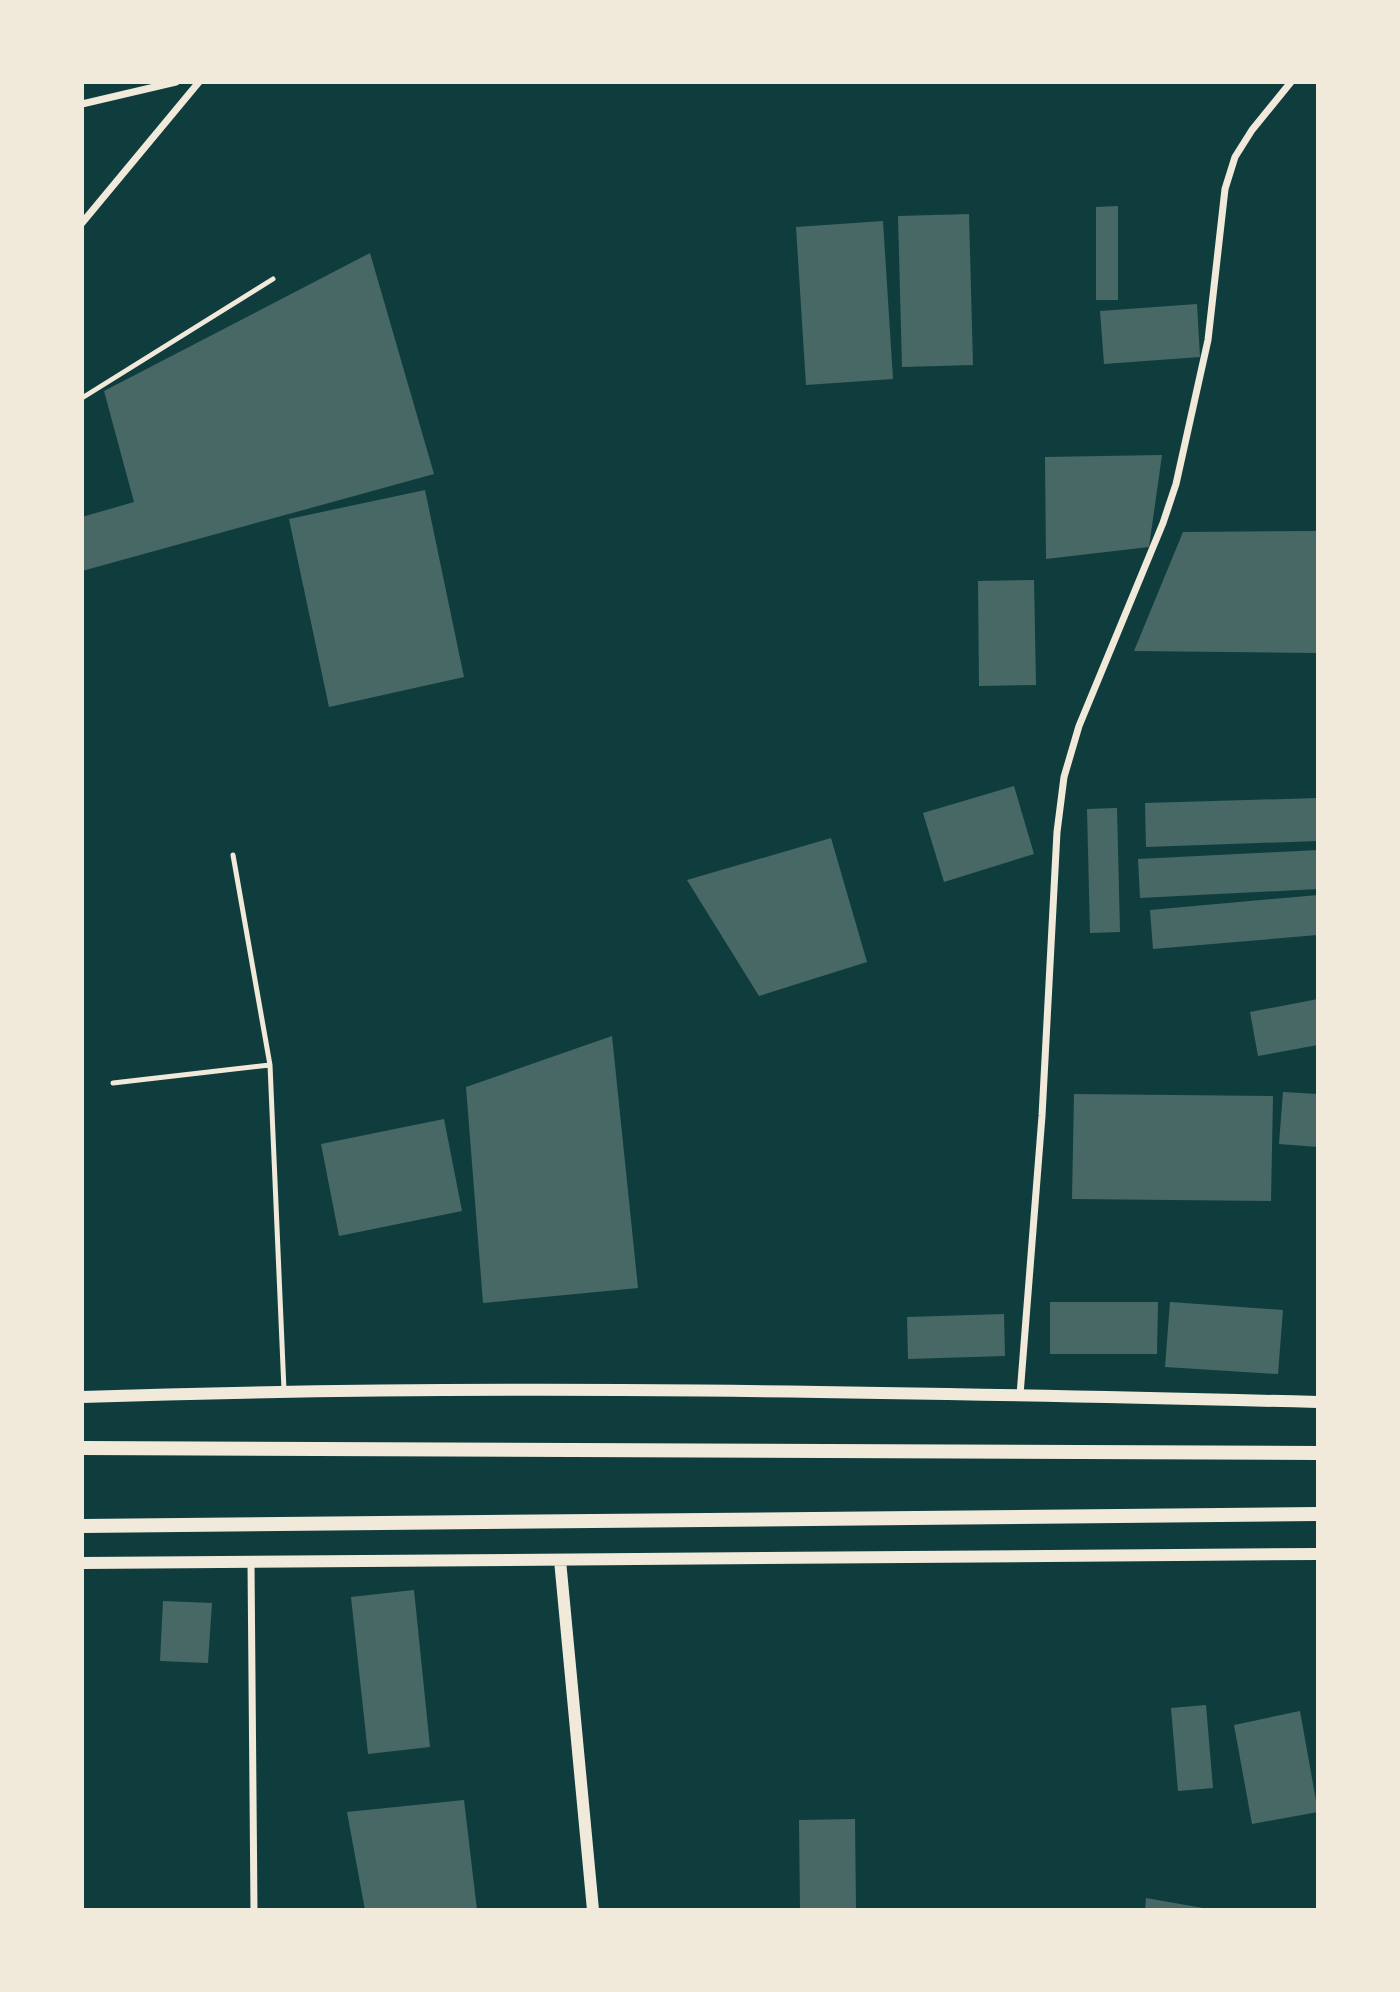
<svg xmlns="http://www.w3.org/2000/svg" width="1400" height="1992" font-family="Lato,sans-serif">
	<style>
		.building { fill: #486865 }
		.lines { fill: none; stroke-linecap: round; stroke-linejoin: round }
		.service { stroke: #f1e9da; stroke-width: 5 }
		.minor { stroke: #f1e9da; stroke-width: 7 }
		.tertiary { stroke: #f1e9da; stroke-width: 12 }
		.secondary { stroke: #f1e9da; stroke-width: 14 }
	</style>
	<rect width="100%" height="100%" fill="#0f3d3e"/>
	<path class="building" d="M1118 206V300H1096V207Z
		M969 214 973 365 902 367 898 216Z
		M883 221 893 379 806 385 796 227Z
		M370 253 434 474 82 571V517L134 502 104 391Z
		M1197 304 1200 357 1104 364 1100 311Z
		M1162 455 1149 547 1046 559 1045 457Z
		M425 490 464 677 329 707 289 519Z
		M1318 531V653L1134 651 1183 532Z
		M1034 580 1036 685 979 686 978 581Z
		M1014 786 1034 854 944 882 923 813Z
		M1318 798V841L1146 847 1145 803Z
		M1117 808 1120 932 1090 933 1087 809Z
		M831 838 867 962 759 996 687 880Z
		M1318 850V889L1140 898 1138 859Z
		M1318 895V935L1153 949 1150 910Z
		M1318 999V1045L1258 1056 1250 1012Z
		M612 1036 638 1288 483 1303 466 1087Z
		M1283 1092 1318 1094V1147L1279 1144Z
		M1074 1094 1273 1096 1271 1201 1072 1199Z
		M444 1119 462 1211 339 1236 321 1144Z
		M1050 1302H1158L1157 1354H1050Z
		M1170 1302 1283 1310 1278 1374 1165 1367Z
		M1004 1314 1005 1356 908 1359 907 1317Z
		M414 1590 430 1747 368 1754 351 1597Z
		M163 1601 212 1603 208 1663 160 1661Z
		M1206 1705 1213 1788 1178 1791 1171 1708Z
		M1300 1711 1318 1812 1252 1824 1234 1725Z
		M464 1800 477 1910H365L347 1812Z
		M855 1819 856 1910H800L799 1820Z
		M1146 1898 1203 1908V1910H1145Z"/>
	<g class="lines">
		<path class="service" d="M82 398 273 279
			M233 855 270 1065 284 1390
			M113 1083 270 1065"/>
		<path class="minor" d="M82 104 176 82
			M82 223 199 82
			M1020 1395 1042 1116 1057 832 1064 777 1079 726 1163 523 1176 484 1208 340 1225 189 1235 157 1252 130 1291 82
			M251 1563 254 1910"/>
		<path class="tertiary" d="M82 1397C494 1383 906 1392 1318 1402
			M560 1560 593 1910
			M82 1563 1318 1554"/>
		<path class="secondary" d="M82 1448 1318 1453
			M82 1526 1318 1514"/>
	</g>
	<rect width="1400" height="1992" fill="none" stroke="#f1e9da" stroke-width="168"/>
</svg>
